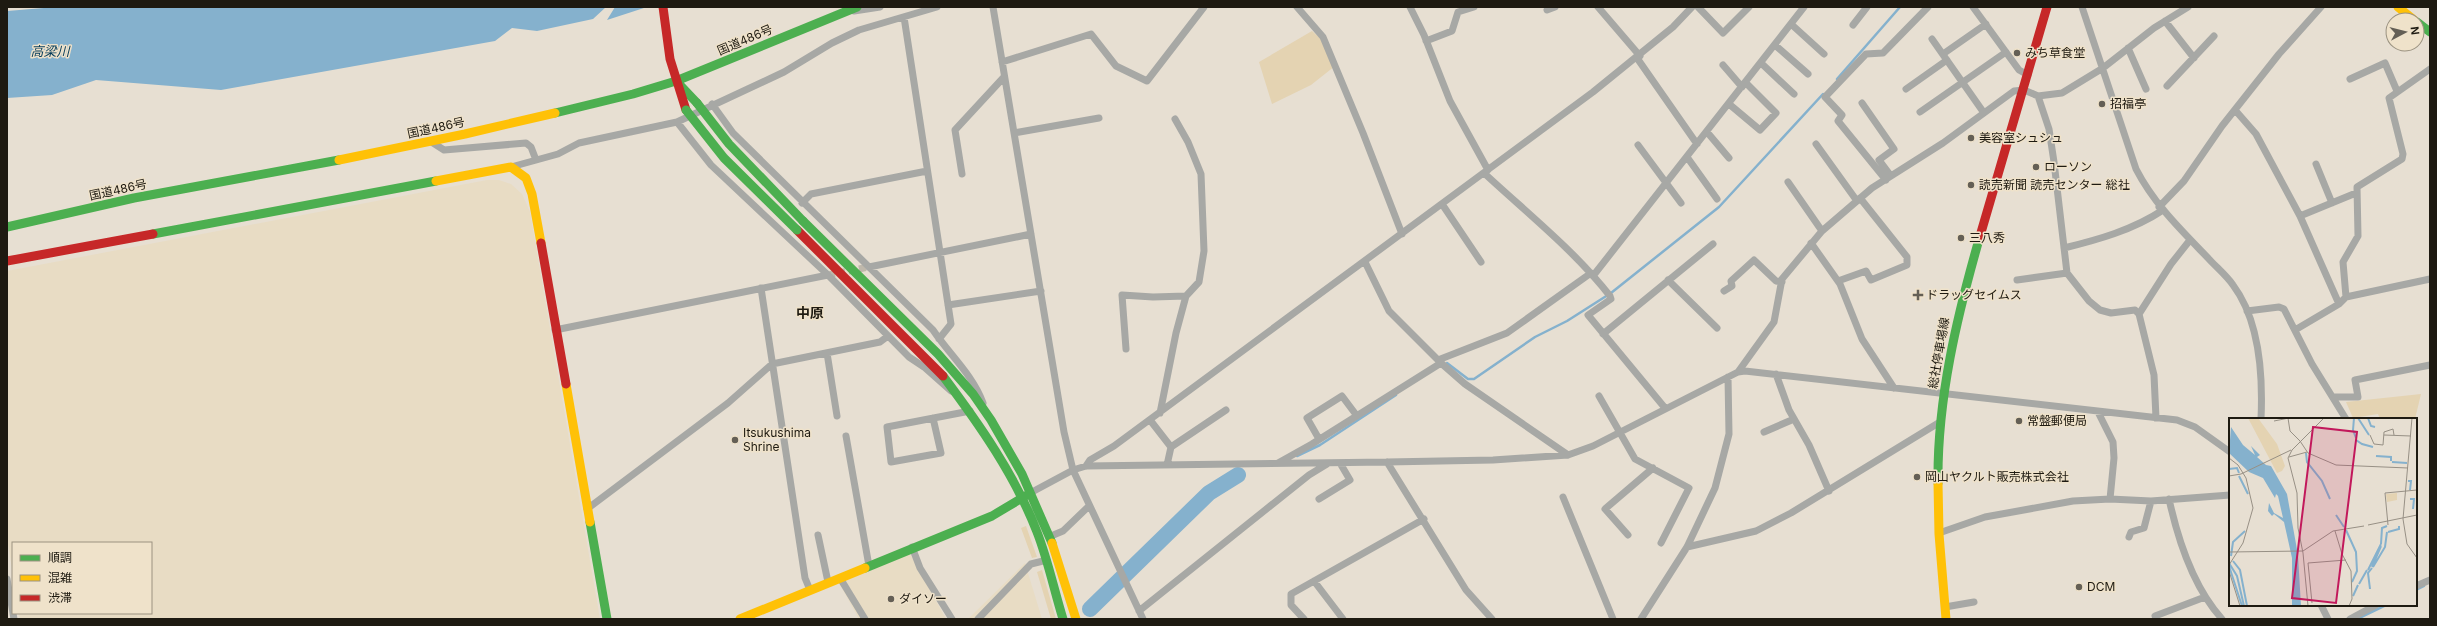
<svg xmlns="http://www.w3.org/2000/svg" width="2437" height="626" font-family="Inter,'Noto Sans JP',sans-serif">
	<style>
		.built { fill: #e8dcc4 }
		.green { fill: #e4d3b2 }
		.water { fill: #85b1cd }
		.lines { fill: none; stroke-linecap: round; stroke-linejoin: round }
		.stream { stroke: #85b1cd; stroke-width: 2.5 }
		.river { stroke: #85b1cd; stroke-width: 16 }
		.street-tunnel { stroke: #bfb8ab; stroke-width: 7; stroke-dasharray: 7 3.5; stroke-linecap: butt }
		.street { stroke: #a7a8a5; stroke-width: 7 }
		.fast { stroke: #4caf50; stroke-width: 9 }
		.slow { stroke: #ffc107; stroke-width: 9 }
		.jam { stroke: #c62828; stroke-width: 9 }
		.fast-bridge { stroke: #4caf50; stroke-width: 9 }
		.poi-dot { fill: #645f55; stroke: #efe2ca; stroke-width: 1.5 }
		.labels { text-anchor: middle; stroke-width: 3; stroke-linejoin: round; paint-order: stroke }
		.street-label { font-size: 12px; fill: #1e1a11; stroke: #efe2ca }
		.poi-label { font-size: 12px; fill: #1e1a11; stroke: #efe2ca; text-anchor: start }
		.water-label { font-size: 13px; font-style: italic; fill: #023a59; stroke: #efe2ca }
		.quarter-label { font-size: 14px; font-weight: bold; fill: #1e1a11; stroke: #efe2ca }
		.inset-river { fill: none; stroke: #85b1cd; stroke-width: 2 }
		.inset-road { fill: none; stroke: #979085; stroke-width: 1 }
		.view { fill: #c2185b; fill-opacity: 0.15; stroke: #c2185b; stroke-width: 2 }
		.inset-edge { fill: none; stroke: #1e1a11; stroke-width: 2 }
	</style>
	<rect width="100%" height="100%" fill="#e7dfd2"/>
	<path class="built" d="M487 180H499L511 184 522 194 530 212 600 619H20L19 613H151V543H13V575L7 538V271Z
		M909 552 946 619H859L839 583Z
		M1025 563 1042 619H968Z"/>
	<path class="green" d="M1312 31 1321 39 1335 66 1311 85 1272 104 1259 62Z
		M2421 394 2415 419H2380L2378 414 2353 418 2346 402Z
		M1026 526 1037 557 1032 558 1021 528Z
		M1042 570 1056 619H1051L1037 572Z"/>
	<path class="water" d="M56 7H606L593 19 537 31 512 28 495 41 221 90 96 80 52 95 7 98V11Z
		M615 7H647L607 20Z"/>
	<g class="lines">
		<path class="stream" d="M1837 79 1900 7
			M1447 363 1468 379H1474L1535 337 1567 321 1611 293 1719 207 1823 94
			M1297 456 1320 445 1396 395
			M2416 590 2424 586
			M2359 618 2386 605"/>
		<path class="river" d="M1090 609 1209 493 1238 475"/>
		<path class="street-tunnel" d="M828 275 869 267"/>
		<path class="street" d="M993 7 1064 432 1073 470 1143 619
			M1297 7 1323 37 1363 133 1402 234
			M1410 7 1424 35 1450 101 1488 170
			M1598 7 1640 56
			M1698 7 1723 33 1749 7
			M1973 7 2019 70 2028 75
			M2082 7 2136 169C2154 204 2181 230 2208 258 2216 267 2226 275 2233 285 2260 321 2263 375 2261 419
			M1547 10 1555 7
			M854 11 880 7
			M904 17 951 324 939 339
			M2165 21 2194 58
			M1791 24 1824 54
			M1853 25 1867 7
			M1932 39 1984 113
			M1426 41 1452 31 1458 12 1474 7
			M1775 45 1808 74
			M2128 48 2146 89
			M1943 54 1986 24
			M1637 58 1697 144
			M1002 62 1091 34 1116 66 1147 81 1204 7
			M1761 63 1794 94
			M1723 65 1742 87
			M2350 79 2385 63 2397 91
			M2167 86 2214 36
			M1906 89 1947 60
			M2038 96 2049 129 2054 162 2067 273 2089 301 2100 310 2111 313 2135 310 2139 314 2154 375 2156 418
			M1862 103 1894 149 1879 160 1891 176
			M712 104 733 133 933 330C949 354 973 375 983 403
			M1729 104 1760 130 1776 113 1746 83
			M2235 110 2256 134 2300 216 2339 304
			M1920 112 2006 52
			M677 122 711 165 828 275 909 357 924 367 951 391
			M1707 132 1729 158
			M1014 133 1099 118
			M430 141 444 150 526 143 531 147 536 160
			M1816 144 1857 201
			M1638 145 1681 203
			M1687 157 1717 199
			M2316 164 2332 203
			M511 167 558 154 579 143 677 122 784 72 832 43 859 30 937 7
			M1484 173C1527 213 1574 250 1610 296L1611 299 1588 315 1665 408
			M962 174 955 130 1004 77
			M1886 180 1838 121 1842 115 1825 97 1866 54 1883 53 1928 7
			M1788 182 1822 231
			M802 203 811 194 927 171
			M1442 204 1481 262
			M2159 207 2184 181 2222 126 2279 54 2321 7
			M2300 216 2356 193
			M1811 243 1840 284 1862 339 1894 388
			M2064 248C2097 240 2133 230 2163 210
			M1365 262 1389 311 1441 363 1465 384 1568 455
			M869 267 1031 234
			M1593 276 1804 7
			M1668 280 1717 328
			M2017 280 2067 273
			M1838 281 1866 271 1871 280 1907 265V257L1860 198
			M761 288 805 578 810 590
			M1724 291 1732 286 1731 281 1754 260 1776 281 1782 282
			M2346 297 2343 262 2358 236 2357 187 2402 159 2403 154 2389 98 2430 69
			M948 305 1041 291
			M2247 311 2279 307 2284 309 2312 364 2346 419
			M2139 314 2171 264 2190 240
			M555 330 828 275
			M2295 330 2339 304 2346 297 2430 279
			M1603 334 1713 244
			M1126 349 1122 295 1153 297 1186 296
			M827 353 837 416
			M1438 360 1507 333 1591 273
			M1738 372 1774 322 1782 279 1822 231 1872 188 1943 143 2014 91 2024 90 2038 96 2062 93 2103 68 2154 28 2188 7
			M1776 374 1789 410 1809 445 1829 491
			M1599 396 1635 459 1689 488 1661 543
			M2333 397H2358L2355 380 2430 365
			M2098 412 2113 442 2114 458 2110 499
			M1160 413 1176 333 1186 296 1199 282 1204 251 1201 174 1188 142 1175 119
			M933 418 941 453 891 462 887 427 970 411
			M1150 420 1171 447 1167 465
			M1764 432 1794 419
			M846 436 869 566
			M1319 439 1307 418 1342 396 1357 416
			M1171 447 1226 410
			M1387 462 1466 590 1492 619
			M1278 463 1312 444 1441 363
			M1086 466 1090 460 1114 446 1593 92 1673 27 1692 7
			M1032 492 1073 470 1086 466 1387 462 1493 460 1568 455 1593 446 1738 372 1745 371 2177 420 2195 427 2230 452
			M1563 497 1613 619
			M1319 499 1350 480 1340 463
			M2169 499C2178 540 2193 587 2222 619
			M587 509 728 403 772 364 880 342 888 336
			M1939 533 1985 517 2073 501 2110 499 2151 501 2230 495
			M818 535 828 582
			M1628 535 1605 509 1653 468
			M1051 536 1063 531 1089 506
			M2129 537 2131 532 2144 528 2151 501
			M912 547 920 568 952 619
			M1687 547 1756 531 1791 513 1940 422
			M840 578 865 619
			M7 579 14 619
			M1314 581 1343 619
			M2416 586 2430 580
			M2321 605 2328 619
			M1945 607 1974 602
			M1139 611 1309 475 1327 464
			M978 619 1031 564 1047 560
			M1304 619 1291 605V594L1424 519
			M1641 619 1687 547 1715 488 1729 434 1728 377
			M2156 619 2155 616 2205 597
			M2350 619 2376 605"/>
		<path class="fast" d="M2417 22 2430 32
			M679 84 697 103
			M555 113 633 94 676 81 857 7
			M803 221 938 354 973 394 991 420 1022 474 1052 543
			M7 227 134 198 339 160
			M153 234 436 181
			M943 376C979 424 1015 475 1037 532 1048 560 1054 590 1063 619
			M1938 483C1937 399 1957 316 1980 236
			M590 522 607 619
			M865 568 992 516 1027 495"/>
		<path class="slow" d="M2398 7 2414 20
			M339 160 465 134 555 113
			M436 181 511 167 526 178 532 194 541 243
			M566 384 590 522
			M1938 483 1939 534 1946 619
			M1052 543 1076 619
			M740 619 865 568"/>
		<path class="jam" d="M663 7 670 59 686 110
			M797 230 943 376
			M1980 236 2047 7
			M541 243 566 384
			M7 261 153 234"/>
		<path class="fast-bridge" d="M697 103 729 144 803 221
			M686 110 724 158 797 230"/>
	</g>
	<g class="poi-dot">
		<circle cx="2017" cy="53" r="4"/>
		<circle cx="2102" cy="104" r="4"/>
		<circle cx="1971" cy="138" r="4"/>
		<circle cx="2036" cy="167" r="4"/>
		<circle cx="1971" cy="185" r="4"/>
		<circle cx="1961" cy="238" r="4"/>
		<path d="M1916 289h4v4h4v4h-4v4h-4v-4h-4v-4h4z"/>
		<circle cx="2019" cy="421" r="4"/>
		<circle cx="735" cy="440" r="4"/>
		<circle cx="1917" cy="477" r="4"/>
		<circle cx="2079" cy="587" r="4"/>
		<circle cx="891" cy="599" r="4"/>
	</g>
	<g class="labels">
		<g class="street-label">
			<text transform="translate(745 40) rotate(-23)" y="4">国道486号</text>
			<text transform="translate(436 128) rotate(-12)" y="4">国道486号</text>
			<text transform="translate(118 190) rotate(-12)" y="4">国道486号</text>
			<text transform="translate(1939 353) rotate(-80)" y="4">総社停車場線</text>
		</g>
		<g class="poi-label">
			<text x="2025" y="57">みち草食堂</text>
			<text x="2110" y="108">招福亭</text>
			<text x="1979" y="142">美容室シュシュ</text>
			<text x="2044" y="171">ローソン</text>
			<text x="1979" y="189">読売新聞 読売センター 総社</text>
			<text x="1969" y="242">三八秀</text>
			<text x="1926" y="299">ドラッグセイムス</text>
			<text x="2027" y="425">常盤郵便局</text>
			<text x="743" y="437">Itsukushima<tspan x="743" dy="14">Shrine</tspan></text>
			<text x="1925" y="481">岡山ヤクルト販売株式会社</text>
			<text x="2087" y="591">DCM</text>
			<text x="899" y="603">ダイソー</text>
		</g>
		<g class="water-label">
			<text x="50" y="56">高梁川</text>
		</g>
		<g class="quarter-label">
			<text x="810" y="318">中原</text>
		</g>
	</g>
	<g transform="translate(2229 418)">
		<rect width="188" height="188" fill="#e7dfd2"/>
		<path d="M19 0H29L48 26 56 48 53 53 48 55ZM168 75V82L158 84 157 76Z" fill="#e4d3b2"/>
		<path d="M2 9 14 27 26 37 22 28 31 37 28 39 37 47 42 48 58 76 69 137 72 188 63 187V140L55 104 45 96 43 98 39 93 40 85 45 95 54 100 49 78 47 76 46 80 34 60 20 54 0 35Z" fill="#85b1cd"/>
		<path class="inset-river" d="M125 0 124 12 127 20M129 0 140 17M139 0 142 8 146 9M127 22 133 26 144 29M77 35 78 44 93 63 101 81M147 38 162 39V43M163 44 178 45M0 51 8 50 10 55M10 58 19 76M179 63H182L181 72M181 81H185L184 91M107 97 115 109M117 112 127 134 128 153 123 164M159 114 170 111V108M152 126 153 110 158 108M2 138 4 124 16 113M4 143 11 152 18 188M0 145 8 158 15 188M0 148 13 188M143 149 152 128M144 149 156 129 158 114M139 152 152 126M130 166 138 152M141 171 139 155 143 150M124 178 129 167"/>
		<path class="inset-road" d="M59 0 61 13 71 23M183 0 174 101 178 126 188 140M45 3 60 0M141 17 145 26 154 27 155 14 164 11 165 17M155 17 182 18M71 23 79 35 107 47 179 50M60 39 78 34M0 40 9 47 17 60 24 90 14 125 0 147M0 58 12 56 62 32M139 107 188 97M159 107 156 75 188 72M106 113 113 136 122 153 123 181 120 188M0 134 74 133 104 113 135 108M0 153 11 188M83 185 79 145 117 142M79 188 74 135 69 110 68 75 59 40 63 32 95 0"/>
		<path class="view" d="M84 9 128 14 107 185 63 180Z"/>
		<rect width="188" height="188" class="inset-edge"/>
	</g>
	<rect width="2437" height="626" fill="none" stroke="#1e1a11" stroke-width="16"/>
	<rect x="12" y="542" width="140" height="72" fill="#efe2ca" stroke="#9b9280"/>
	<rect x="20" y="555" width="20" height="6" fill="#4caf50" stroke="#9b9280"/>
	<text x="48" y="562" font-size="12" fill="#1e1a11">順調</text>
	<rect x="20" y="575" width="20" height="6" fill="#ffc107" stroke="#9b9280"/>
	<text x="48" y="582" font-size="12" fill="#1e1a11">混雑</text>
	<rect x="20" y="595" width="20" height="6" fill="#c62828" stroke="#9b9280"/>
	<text x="48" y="602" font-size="12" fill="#1e1a11">渋滞</text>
	<g transform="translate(2405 32) rotate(83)"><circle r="19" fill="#efe2ca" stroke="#9b9280"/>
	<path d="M0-3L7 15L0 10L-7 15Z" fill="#645f55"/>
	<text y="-6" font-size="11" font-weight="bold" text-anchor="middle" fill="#1e1a11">N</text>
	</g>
</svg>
